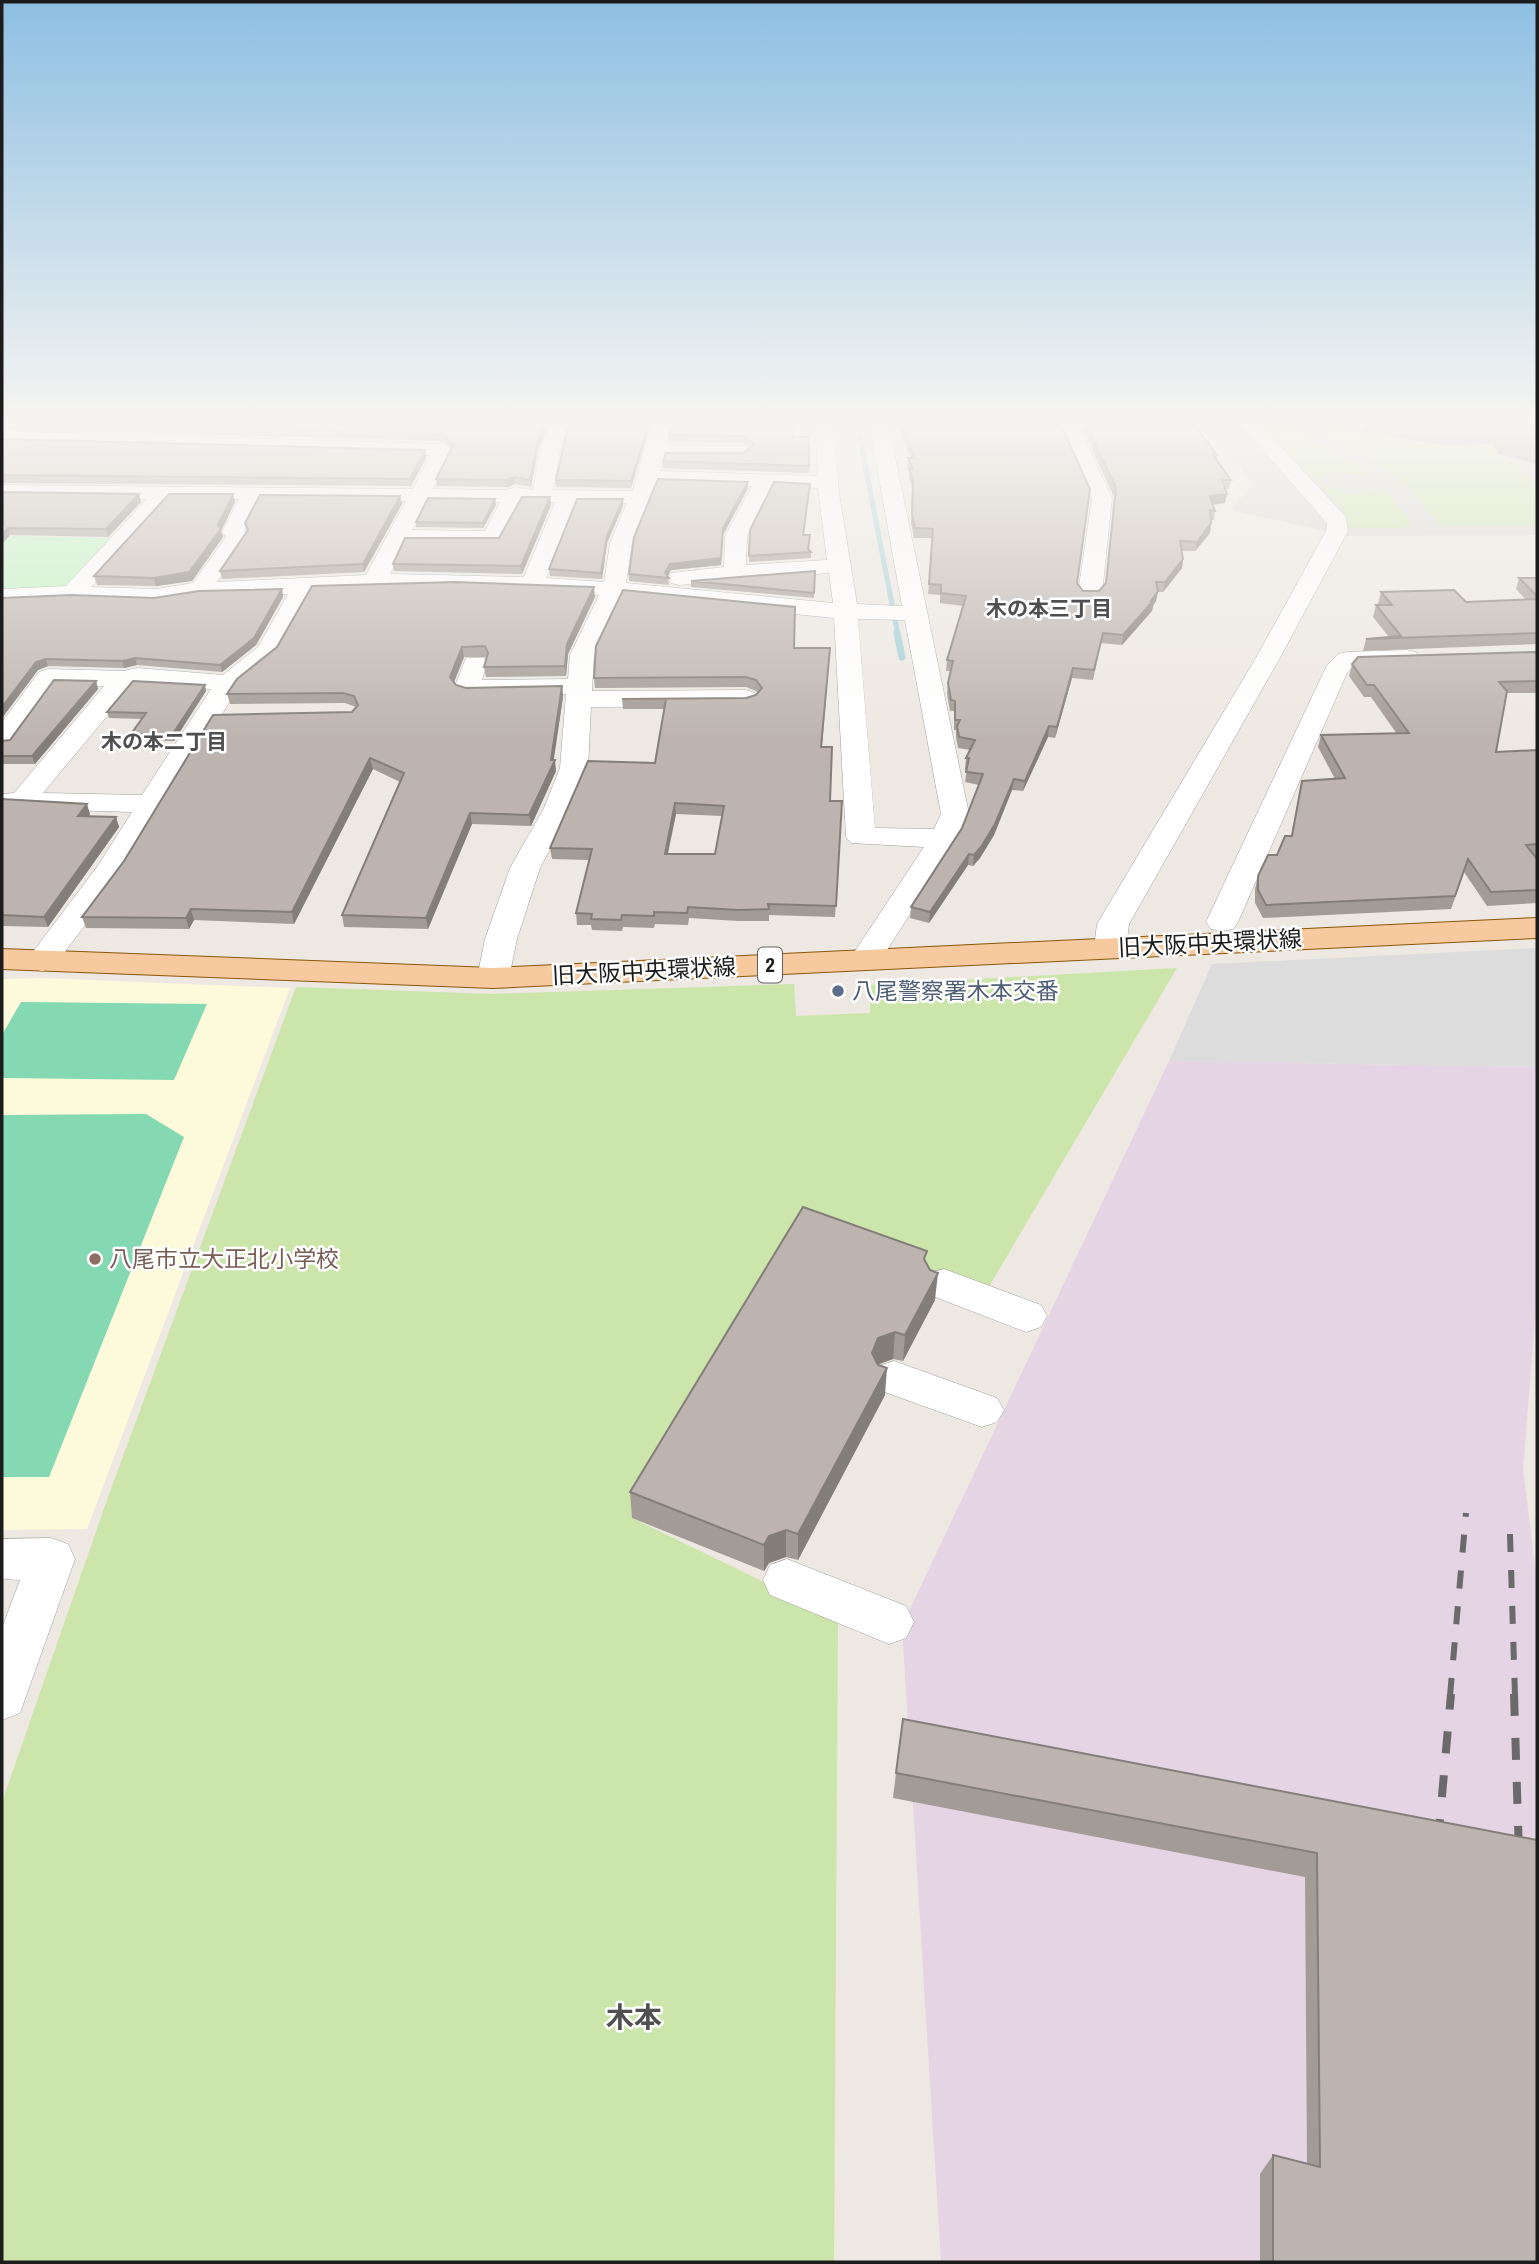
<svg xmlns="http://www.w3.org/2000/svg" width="1539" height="2264" font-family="'Archivo Narrow','Noto Sans JP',sans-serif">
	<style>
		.industrial { fill: #e5d4e3 }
		.education { fill: #fdfadb }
		.airport { fill: #dbd9d4 }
		.grass { fill: #cbe5aa }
		.park { fill: #c0f5c1 }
		.pitch { fill: #84d8b2 }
		.parking { fill: #dcdcdc }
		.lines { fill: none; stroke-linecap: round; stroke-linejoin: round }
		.stream-far1 { stroke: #a5d0d8; stroke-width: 5 }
		.stream { stroke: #a5d0d8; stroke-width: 7 }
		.taxiway { fill: #aca9a6; fill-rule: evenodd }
		.runway { fill: #aca9a6; fill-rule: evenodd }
		.minor-casing { stroke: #a0a0a0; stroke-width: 1 }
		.major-casing { stroke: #8b5709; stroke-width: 2 }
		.minor { fill: #fff; fill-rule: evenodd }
		.major { fill: #f6ca9e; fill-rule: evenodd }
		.rail-far1 { stroke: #6a6a6a; stroke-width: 6; stroke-dasharray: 18 18; stroke-linecap: butt }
		.rail { stroke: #6a6a6a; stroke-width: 8; stroke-dasharray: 22 22; stroke-linecap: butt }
		.wall { fill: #a39b96; fill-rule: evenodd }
		.shaded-wall { fill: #847e7a }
		.building { fill: #bdb4af; stroke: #847e7a; stroke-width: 2; fill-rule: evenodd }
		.service-dot { fill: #5c6f8a; stroke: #fff; stroke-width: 2.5 }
		.education-dot { fill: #8d6e63; stroke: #fff; stroke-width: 2.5 }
		.labels { text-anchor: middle; stroke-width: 5; stroke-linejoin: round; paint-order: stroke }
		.far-neighbourhood-label { font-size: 21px; font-weight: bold; fill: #4f4f4f; stroke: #fff }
		.shield { fill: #fff; stroke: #606060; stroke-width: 2 }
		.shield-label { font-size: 21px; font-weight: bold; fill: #1c1c1c }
		.street-label { font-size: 23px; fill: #1c1c1c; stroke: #fff }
		.service-label { font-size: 23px; fill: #4e5e75; stroke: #fff; text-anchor: start }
		.education-label { font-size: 23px; fill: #785e54; stroke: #fff; text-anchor: start }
		.near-neighbourhood-label { font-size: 28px; font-weight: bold; fill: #4f4f4f; stroke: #fff }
	</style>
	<rect width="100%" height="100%" fill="#ede8e2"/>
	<path class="industrial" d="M1169 1061 1537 1067V1294L1523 1469 1537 1582V2262H941L902 1626Z"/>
	<path class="education" d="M40 978 290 988 87 1529 2 1530V979Z"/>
	<path class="airport" d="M1211 423H1537V535L1348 536 1230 510 1252 485Z"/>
	<path class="grass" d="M1258 423H1289L1373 476 1335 472 1323 476V483C1342 494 1364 498 1384 488L1411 523 1404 528H1345V515L1331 496Z
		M1307 423H1335L1363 434 1396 441 1498 444 1537 486V526H1439L1409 488 1367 457Z
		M1177 968 987 1290 802 1234 632 1518 838 1618 834 2262H2V1802L107 1500 296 987 491 994 794 984 796 1016 870 1013V985Z"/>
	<path class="park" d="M2 536 117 538 70 589 2 590Z"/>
	<path class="pitch" d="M21 1002 207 1004 174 1080 2 1078V1035Z
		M146 1114 184 1137 49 1477H2V1115Z"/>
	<path class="parking" d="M1537 948V1067L1169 1061 1212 964Z"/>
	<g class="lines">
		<path class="stream-far1" d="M857 423 898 635"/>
		<path class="stream" d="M897 633 902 657"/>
		<path class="taxiway" d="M1359 423H1537V444L1440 445 1365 432Z"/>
		<path class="runway" d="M1476 423H1537V464L1499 454Z"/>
		<defs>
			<path id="minor" d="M550 423H569L560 451 553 490 633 491 652 423H671L666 445 743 446 753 452 743 458 664 457 660 471 818 476 815 423H833L839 493 857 604 902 606 869 423H888L969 814 959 838 876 967 865 970 854 967 849 960 924 847 851 843 846 837 834 618 622 597 594 655 592 691 746 690 755 693 759 698 755 703 746 706 591 707 588 768 572 808 540 868 517 939 509 978 505 985 493 988 481 985 477 978 485 939 510 868 544 808 560 768 566 694 467 696 458 693 454 688 466 658H484L487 663 482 680 568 679 570 655 599 595C502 589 410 586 312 593L280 651 238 688 125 871 53 968 42 971 31 968 26 961 97 867 132 812 2 808V794L14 793 104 686 55 685 11 746 2 748V722L39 672 48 669 124 671 137 668 223 675 258 647 288 594 201 596 156 603 73 600 2 603V589L66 586 147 499 2 497V485L413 489 430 455 2 443V431L443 444 453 450 433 489 507 490 515 487 533 490 540 451ZM657 483 752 486 725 536 724 567 671 573 668 578 671 583 679 585 829 573 833 603 626 583 632 543ZM772 486 818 488 827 560 746 565 747 536ZM170 499H239L222 532 226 537 193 583 156 589 91 587ZM260 500 406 501 366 575 217 582 248 536 244 531ZM427 501 500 502 485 531 412 530ZM521 502H555L524 577 390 574 405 543H500ZM576 503H627L610 543 604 582 546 578ZM858 619 905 620 941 814 934 829 875 828ZM137 684 211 689 142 795 43 793 133 685Z
				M1058 423H1077L1112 498 1102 593 1098 598H1082L1078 593 1092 498Z
				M1239 423H1259L1346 517 1348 531 1281 656 1129 924 1126 948 1121 955 1110 958 1099 955 1094 948 1097 924 1257 656 1326 531 1327 523Z
				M1407 650 1416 652 1419 657 1416 662 1354 666 1347 673 1238 922 1233 929 1222 931 1211 929 1206 922 1327 665 1338 654 1347 652Z
				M944 1269 1041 1305 1047 1316 1041 1327 1026 1332 930 1295 924 1284 930 1273Z
				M894 1361 997 1398 1004 1410 997 1422 982 1427 879 1390 873 1378 879 1366Z
				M51 1538 68 1544 75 1559 20 1713 2 1720V1628L20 1580 2 1579V1539Z
				M787 1559 906 1606 914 1622 906 1638 889 1644 770 1595 763 1580 770 1565Z"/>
			<path id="major" d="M1537 918V938L493 988 2 969V949L493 968Z"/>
		</defs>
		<use href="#minor" class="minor-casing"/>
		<use href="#major" class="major-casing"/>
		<use href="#minor" class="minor"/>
		<use href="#major" class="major"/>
		<path class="rail-far1" d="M1510 1534 1515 1696
			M1450 1696 1466 1513"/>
		<path class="rail" d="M1514 1694 1519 1855
			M1438 1841 1451 1694"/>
	</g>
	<path class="wall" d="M2 423H549L538 450 531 487 515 484 507 487 437 486 436 479 452 449 443 441 2 429Z
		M651 423 631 488 556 487V480Z
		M794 423 793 437H809V473L663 468V461L743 453 750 448 743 443 669 442V435Z
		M896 423H1060L1077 583 1083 591H1099L1106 584 1114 497 1080 423H1193L1217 455 1216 460 1231 480 1229 489H1225V503L1213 505 1215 511 1214 520H1211L1210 533 1195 551H1182L1183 559 1182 568 1163 592H1158L1156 601 1153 606 1152 611 1122 645 1101 643 1093 680 1072 678 1055 738 1048 737 1023 791 1012 790 994 835 980 858 973 866 968 865 929 923 910 918 911 907 962 828 979 785 965 782 967 769H965L966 758 970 750 958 748 956 737V730H954V711H950L947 694 948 683 951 671H946L947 660 963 606 940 603V595L928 594 933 538H914L911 523 913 488 909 478V471L908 467V458H911Z
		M2 439 425 450 426 458 411 486 2 483Z
		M810 484 804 535H810L809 550 811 552V558L749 562 750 530Z
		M748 488 723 535 721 565 671 570 668 576 669 585 629 581V574Z
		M2 492 141 502 108 537 10 535 2 544Z
		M400 496 402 504 364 572 222 579 220 571 247 531 245 523Z
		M550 497 551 505 522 574 394 571 393 564 499 538Z
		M623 499V506L607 543 602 579 550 576 549 569Z
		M235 502 221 531 223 537 192 581 156 586 97 585 94 576Z
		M496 505 483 528 416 527V522Z
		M815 571 814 598 691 587V581Z
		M1519 578H1537V647V644L1363 651 1366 639 1389 637 1373 617 1376 605H1379L1378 604 1381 592 1466 602 1526 600 1516 589Z
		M282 589 283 597 256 645 222 672 137 665 124 668 48 666 38 670 2 718V598H154Z
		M595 597 568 654 566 676 486 677 484 667 486 657H464L454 682 456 685 466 688 562 686 563 697 553 760 556 771 531 826 472 824 428 929 344 927 342 915 400 782 373 769 294 924 194 920 189 929 86 928 82 917 352 712 356 707 345 703 230 704 227 694Z
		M794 648H830L822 747 830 801H842L835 917 769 915V921H738L689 918 688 925 655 924 654 928 623 927 622 931 592 930 591 925H577L576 913 589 860 552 859 550 848 655 763 664 709H623L622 699 746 698 756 695 758 693 756 691 746 687 595 688 594 678ZM676 814 722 816 715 854H668Z
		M1537 652V693H1506L1496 752 1537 750V857H1536L1537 859V903L1487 906 1464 872 1451 909 1263 918 1255 903V889L1258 876 1277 855 1291 836 1302 781 1335 779 1318 747 1321 735 1397 734 1371 697H1364L1349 676 1352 664Z
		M96 681 98 689 35 764H2V741L10 740Z
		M206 691 174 741 133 740 131 734 142 719 109 718 107 712Z
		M2 799 90 814 89 816 116 817 119 827 48 927 2 926Z
		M926 1262 935 1300 903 1361 893 1359 878 1364 885 1395 798 1560 786 1557 769 1563 764 1571 632 1518 630 1492Z
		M896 1773 1537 1840V2262H1260V2174L1273 2155 1307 2163 1305 1877 893 1798Z"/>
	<path class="shaded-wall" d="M545 423H549L538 450 531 487 530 480 537 443Z
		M649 423H651L631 488V481Z
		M425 450 426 458 411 486 410 479Z
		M515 477V484L507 487 506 480Z
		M748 482V488L723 535 721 565 671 570 667 577 665 573 670 564 723 528Z
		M139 494 141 502 108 537 106 529Z
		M233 494 235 502 221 531 223 537 192 581 156 586 154 578 218 525Z
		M1227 494 1225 503 1208 505 1210 496Z
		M400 496 402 504 364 572 363 564Z
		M550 497 551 505 522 574 521 566Z
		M495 499 496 505 483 528V523Z
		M623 499V506L607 543 602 579 601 573 607 536Z
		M1211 523 1210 533 1195 551 1197 542Z
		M8 528 10 535 2 544V534Z
		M1183 559 1182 568 1163 592 1165 582Z
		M594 587 595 597 568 654 566 676 565 666 567 644Z
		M282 589 283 597 256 645 222 672 220 665Z
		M1158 591 1156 601 1153 606 1152 611 1122 645 1123 635Z
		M462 647 464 657 452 687 450 677Z
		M135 658 137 665 124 668 122 661Z
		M46 659 48 666 38 670 2 718V707L36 662Z
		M1073 668 1072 678 1055 738 1057 727Z
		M96 681 98 689 35 764 32 756Z
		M205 685 206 691 174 741 172 735Z
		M562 686 563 697 553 765 555 760 556 771 531 826 529 815 551 760Z
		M1049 726 1048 737 1023 791 1025 781Z
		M370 758 373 769 294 924 292 912Z
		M1014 779 1012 790 994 835 980 858 973 866 974 855Z
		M675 803 676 814 665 865V854Z
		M87 804 90 814 81 826 78 816Z
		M470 813 472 824 428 929 426 918Z
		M116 817 119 827 48 927 44 917Z
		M969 854 968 865 929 923 930 912Z
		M191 909 194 920 189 929 186 918Z
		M938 1273 935 1300 903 1361 905 1335Z
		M895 1332 893 1359 877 1365 872 1353 878 1338Z
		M887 1368 885 1395 798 1560V1534Z
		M786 1530V1557L769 1563 764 1571V1545L769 1536Z"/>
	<path class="building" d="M65 423H545L537 443 530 480 515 477 506 480 436 479 454 444 442 434Z
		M569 423H649L631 481 556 480Z
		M671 423H794L792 437H809V466L663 461 666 453H743L755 444 743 436 669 435Z
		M900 423H1060L1090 489 1077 583 1083 591H1099L1106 583 1116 488 1085 423H1193L1217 455H1213L1231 480H1222L1227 494 1210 496 1215 511 1210 510 1211 523 1197 542 1180 541 1183 559 1165 582H1156L1158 591 1151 601H1153L1123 635 1103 633 1094 670 1073 668 1057 727 1049 726 1025 781 1014 779 995 824 981 847 974 855 969 854 930 912 911 907 962 828 983 774 966 772 969 758H966L975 740 959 737 957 726 960 720H955V701L951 700 948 683 953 661 947 660 966 596 941 593V585L929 584 933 529 915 528 912 514 913 479 909 469H913L908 458H915Z
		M2 439 425 450 410 479 2 475Z
		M658 479 748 482 723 528 721 558 670 564 665 573 669 578 629 574 634 537Z
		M774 482 810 484 803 535H810L808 549 811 552 749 556 750 530Z
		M2 492 139 494 106 529 8 528 2 534Z
		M169 494H233L218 525 221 529 189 572 154 578 94 576Z
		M260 495 400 496 363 564 220 571 248 530 245 523Z
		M522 497H550L521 566 393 564 405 538H499Z
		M428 498 495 499 483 523 416 522Z
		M577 499H623L607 536 601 573 549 569Z
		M815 571 814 593 691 581Z
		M1519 578H1537V596Z
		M455 582 594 587 567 644 565 666 484 667 488 653 485 646 462 647 450 677 456 685 466 688 562 686 551 760H555L529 815 470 813 426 918 342 915 404 773 370 758 292 912 191 909 186 918 82 917 124 861 213 715 352 712 358 705 354 696 343 693 227 694 237 679 277 647 312 586Z
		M282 589 254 638 220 665 135 658 122 661 46 659 36 662 2 707V598L71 595 154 598 199 591Z
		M623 590 795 607 794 648H830L821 747H832L830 801H842L836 906 768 904 769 909 738 910 688 907 687 913 654 912V916L622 915 621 920 591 919 592 914 576 913 592 849 550 848 588 761 655 763 666 699H622L746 698 756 695 762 688 756 680 746 677 594 678 596 646ZM675 803 724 806 715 854H665Z
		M1454 590 1466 602 1537 599V633L1366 639 1401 636 1376 605H1392L1381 592Z
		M1537 652V681L1499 682 1507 691 1496 752 1537 750V844L1526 845 1537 859V890L1491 892 1468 859 1455 896 1266 905 1258 890V876L1268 855H1277L1285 836H1292L1302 781 1345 778 1321 735 1409 733 1374 685H1367L1352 664 1358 657Z
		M54 680 96 681 32 756H2V741L10 740Z
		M133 681 205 685 172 735 131 734 146 713 107 712Z
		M2 799 87 804 78 816 116 817 44 917 2 915Z
		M803 1207 927 1251 924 1259 930 1270 938 1273 905 1335 895 1332 878 1338 872 1353 878 1365 887 1368 798 1534 786 1530 769 1536 764 1545 630 1492Z
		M903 1719 1537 1840V2262H1273V2155L1320 2167 1317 1853 896 1773Z"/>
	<linearGradient id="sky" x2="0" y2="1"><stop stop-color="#8dbfe2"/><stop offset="0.57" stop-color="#f7f5f2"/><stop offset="1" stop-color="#f7f5f2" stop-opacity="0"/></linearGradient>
	<rect width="1539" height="740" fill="url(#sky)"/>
	<circle class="service-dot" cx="838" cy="991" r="7"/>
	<circle class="education-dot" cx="95" cy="1259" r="7"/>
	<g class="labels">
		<g class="far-neighbourhood-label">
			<text x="1049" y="616">木の本三丁目</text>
			<text x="164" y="749">木の本二丁目</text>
		</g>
		<rect class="shield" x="758" y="947.5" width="24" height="35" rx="5"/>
		<g class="shield-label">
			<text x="770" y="972">2</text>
		</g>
		<g class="street-label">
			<text transform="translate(1210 943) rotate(-3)" y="8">旧大阪中央環状線</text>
			<text transform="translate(644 971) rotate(-3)" y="8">旧大阪中央環状線</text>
		</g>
		<g class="service-label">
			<text x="852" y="999">八尾警察署木本交番</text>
		</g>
		<g class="education-label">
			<text x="109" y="1267">八尾市立大正北小学校</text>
		</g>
		<g class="near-neighbourhood-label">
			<text x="634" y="2027">木本</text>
		</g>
	</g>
	<rect width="1539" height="2264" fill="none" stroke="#1c1c1c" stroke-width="7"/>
</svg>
